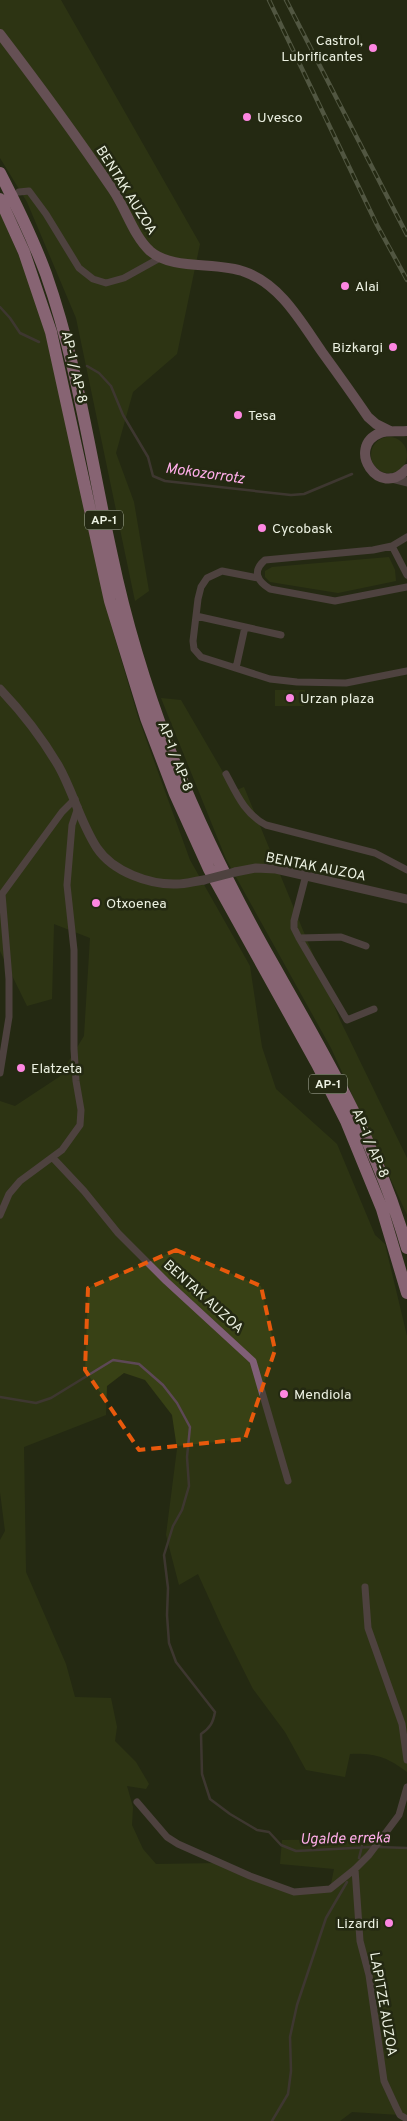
<svg xmlns="http://www.w3.org/2000/svg" width="407" height="2121" font-family="Overpass,sans-serif">
	<style>
		.green { fill: #384115 }
		.lines { fill: none; stroke-linecap: round; stroke-linejoin: round }
		.stream { stroke: #5d4856; stroke-width: 2.5 }
		.minor { stroke: #805f77; stroke-width: 7 }
		.tertiary { stroke: #805f77; stroke-width: 9 }
		.secondary { stroke: #b37ea4; stroke-width: 10 }
		.motorway { stroke: #feace8; stroke-width: 12 }
		.rail-casing { stroke: #888d7a; stroke-width: 4.5 }
		.rail { stroke: #242912; stroke-width: 2.5; stroke-dasharray: 8; stroke-linecap: butt }
		.tertiary-bridge { stroke: #805f77; stroke-width: 9 }
		.marked { fill: none; stroke: #e8590c; stroke-width: 4; stroke-dasharray: 10 6; stroke-linejoin: round }
		.poi-dot { fill: #fd86e1; stroke: #242912; stroke-width: 2 }
		.labels { text-anchor: middle; stroke-width: 5; stroke-linejoin: round; paint-order: stroke }
		.shield { fill: #242912; stroke: #b0b5a4; stroke-width: 1 }
		.shield-label { font-size: 12px; font-weight: bold; fill: #ecf1e2 }
		.poi-label { font-size: 14px; fill: #ecf1e2; stroke: #242912; text-anchor: start }
		.street-label { font-size: 14px; fill: #ecf1e2; stroke: #242912 }
		.water-label { font-size: 15px; font-style: italic; fill: #ffade9; stroke: #242912 }
	</style>
	<rect width="100%" height="100%" fill="#242912"/>
	<path class="green" d="M0 0H61L200 244 177 354 133 392 116 453 134 502 149 591 135 601 76 318 27 202 0 158Z
		M0 212 41 307 111 625 138 717 190 860 250 966 262 1047 276 1089 337 1144 375 1235 385 1244 407 1336V1772C387 1757 375 1753 350 1754L345 1777 306 1770 285 1732 253 1689 222 1627 198 1574 179 1585 166 1535 177 1449 172 1415 145 1380 124 1373 107 1386 106 1415 24 1447 26 1572 66 1664 75 1697 111 1698 117 1727 115 1741 136 1762 149 1784 146 1789 127 1786 133 1807 132 1825 143 1849 156 1864 221 1863 294 1892 330 1889 334 1869 280 1864 282 1840 381 1839 383 1848H407V2119L400 2115 352 2112 340 2121H0V1540L5 1531 0 1492V1101L15 1106 59 1077 84 1036 90 938 54 924 52 999 27 1006 0 951Z
		M371 455a18 18 0 1 1 36 0a18 18 0 1 1-36 0Z
		M389 557 395 570 396 581 338 593 270 582 265 577V571L272 567Z
		M275 690H305L304 706H275Z
		M161 698 181 700 234 791 244 787 340 1020 407 1158V1215L331 1048 226 859Z"/>
	<g class="lines">
		<path class="stream" d="M0 307 10 318 20 333 39 342
			M87 366 99 373 111 386 123 415 148 457 153 476 165 481 291 495 304 494 352 474
			M0 1397 36 1403 51 1398 113 1360 139 1364 163 1385 177 1403 190 1427 187 1457 189 1486 182 1510 173 1526 164 1555 168 1588 167 1615 169 1643 176 1662 215 1712C213 1723 210 1728 201 1734L202 1774 210 1799 230 1814 257 1830 269 1832 281 1845 296 1851 372 1847
			M378 1847 407 1848
			M359 1858 362 1846
			M272 2121 288 2094 291 2071 290 2037 297 2005 326 1918 347 1882"/>
		<path class="minor" d="M19 192 29 191 46 214 79 268 93 279 106 283 124 278 160 258
			M407 537 392 546 373 550 265 560C252 571 257 581 270 589L335 601 407 587
			M392 546 407 575
			M258 578 222 571 207 578 201 587 198 599 193 641 194 649 201 657 270 679 297 682 346 683 407 671
			M196 616 281 635
			M236 668 245 627
			M226 774C237 795 245 814 266 825L375 853 407 870
			M306 875 294 921V928L299 938 347 1020 374 1009
			M299 938 341 937 366 946
			M0 1073 9 1017V979L2 894 62 812 75 799
			M53 1158 84 1191 118 1233 166 1281 253 1361 288 1481
			M0 1215 9 1194 20 1181 62 1150 80 1125 81 1110 76 1081 74 1049V950L67 885 72 825 78 807
			M365 1587 368 1628 402 1724 407 1760
			M137 1802 167 1837 178 1844 250 1876 294 1892 330 1889 355 1869 369 1855 399 1815 407 1787
			M355 1869 360 1941 369 1975 384 2081 396 2107 400 2115 407 2119"/>
		<path class="tertiary" d="M391 478 407 482
			M0 689C22 712 42 738 58 765 73 791 80 822 97 848 113 872 150 885 177 884 186 884 195 881 204 880
			M235 872 256 868 276 869 407 899"/>
		<path class="secondary" d="M0 34C39 85 77 137 113 190 126 209 133 235 150 251 173 271 217 261 245 272 281 285 301 322 322 352 338 374 353 395 368 417L376 424 390 431
			M407 431C398 432 388 430 380 433 345 447 379 500 407 469"/>
		<path class="motorway" d="M0 173C17 206 33 239 46 274 78 365 91 462 112 556 126 623 146 688 170 751 197 820 229 885 265 950 321 1049 375 1137 407 1248
			M0 199 24 252 51 332 110 601 146 718 175 794 209 869 317 1064 346 1121 382 1209 407 1293"/>
		<defs>
			<path id="rail" d="M269 0 377 225 407 280
				M286 0 407 235"/>
		</defs>
		<use href="#rail" class="rail-casing"/>
		<use href="#rail" class="rail"/>
		<path class="tertiary-bridge" d="M204 880 235 872"/>
	</g>
	<path d="M0 0H407V2121H0ZM176 1250 261 1286 275 1350 245 1439 139 1450 85 1370 88 1288Z" fill="#242912" fill-opacity=".55" fill-rule="evenodd"/>
	<path class="marked" d="M176 1250 261 1286 275 1350 245 1439 139 1450 85 1370 88 1288Z"/>
	<g class="poi-dot">
		<circle cx="373" cy="48" r="5"/>
		<circle cx="247" cy="117" r="5"/>
		<circle cx="345" cy="286" r="5"/>
		<circle cx="393" cy="347" r="5"/>
		<circle cx="238" cy="415" r="5"/>
		<circle cx="262" cy="528" r="5"/>
		<circle cx="290" cy="698" r="5"/>
		<circle cx="96" cy="903" r="5"/>
		<circle cx="21" cy="1068" r="5"/>
		<circle cx="284" cy="1394" r="5"/>
		<circle cx="389" cy="1923" r="5"/>
	</g>
	<g class="labels">
		<g class="shield">
			<rect x="85" y="510.5" width="38" height="19" rx="4"/>
			<rect x="309" y="1074.5" width="38" height="19" rx="4"/>
		</g>
		<g class="shield-label">
			<text x="104" y="524">AP-1</text>
			<text x="328" y="1088">AP-1</text>
		</g>
		<g class="poi-label">
			<text x="363" y="45" text-anchor="end">Castrol,<tspan x="363" dy="16">Lubrificantes</tspan></text>
			<text x="257" y="122">Uvesco</text>
			<text x="355" y="291">Alai</text>
			<text x="383" y="352" text-anchor="end">Bizkargi</text>
			<text x="248" y="420">Tesa</text>
			<text x="272" y="533">Cycobask</text>
			<text x="300" y="703">Urzan plaza</text>
			<text x="106" y="908">Otxoenea</text>
			<text x="31" y="1073">Elatzeta</text>
			<text x="294" y="1399">Mendiola</text>
			<text x="379" y="1928" text-anchor="end">Lizardi</text>
		</g>
		<g class="street-label">
			<text transform="translate(127 190) rotate(58)" y="5">BENTAK AUZOA</text>
			<text transform="translate(75 367) rotate(77)" y="5">AP-1 / AP-8</text>
			<text transform="translate(176 756) rotate(69)" y="5">AP-1 / AP-8</text>
			<text transform="translate(316 866) rotate(11)" y="5">BENTAK AUZOA</text>
			<text transform="translate(371 1143) rotate(67)" y="5">AP-1 / AP-8</text>
			<text transform="translate(204 1296) rotate(42)" y="5">BENTAK AUZOA</text>
			<text transform="translate(384 2004) rotate(80)" y="5">LAPITZE AUZOA</text>
		</g>
		<g class="water-label">
			<text transform="translate(205 473) rotate(8)" y="5">Mokozorrotz</text>
			<text transform="translate(345 1838) rotate(-1)" y="5">Ugalde erreka</text>
		</g>
	</g>
</svg>
